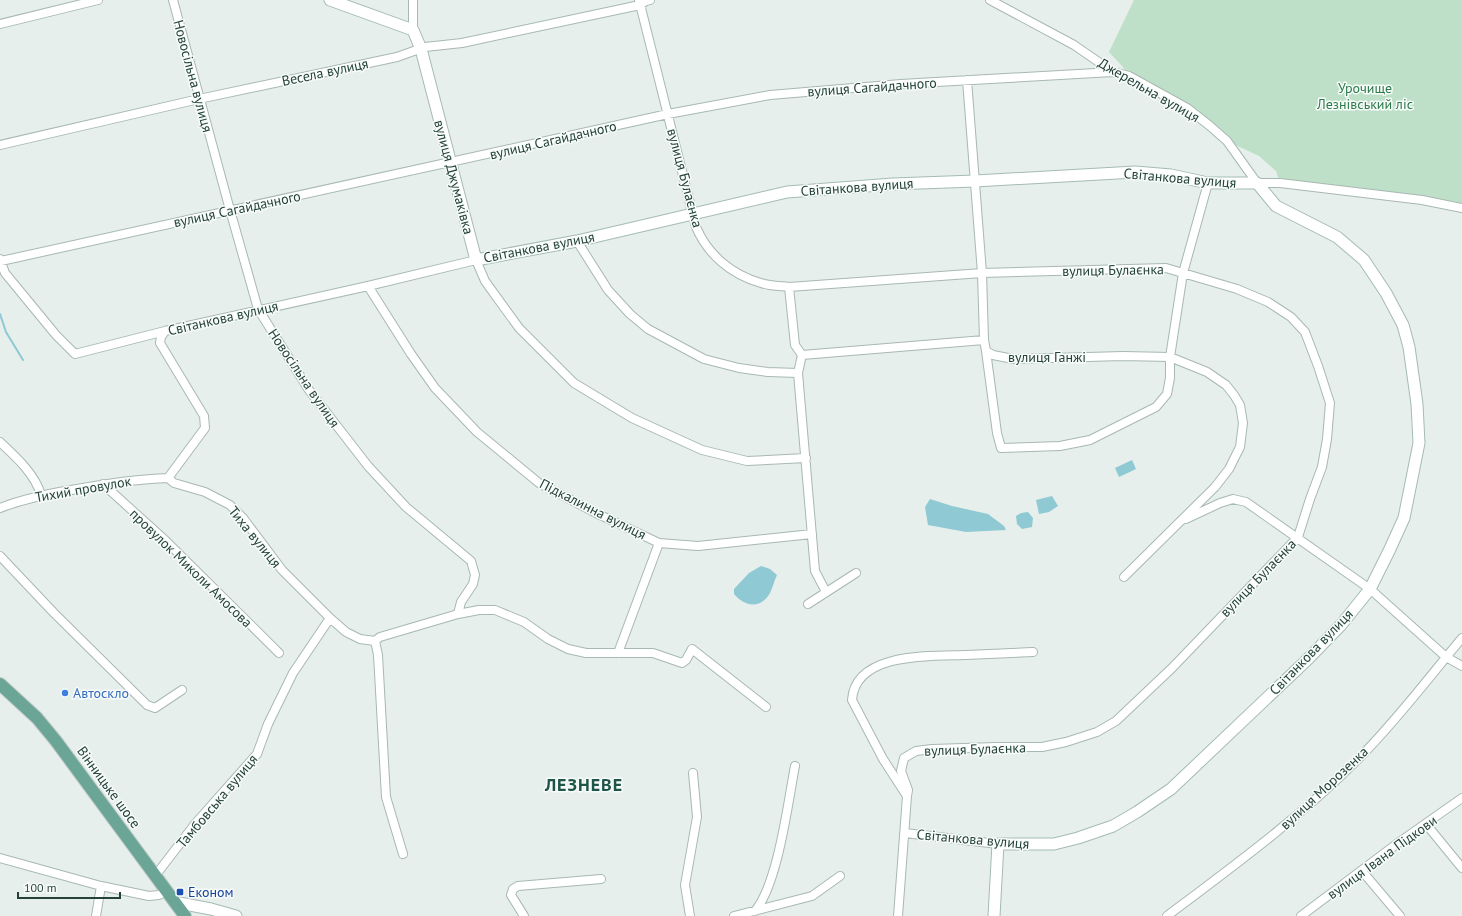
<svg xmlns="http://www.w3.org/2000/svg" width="1462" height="916" font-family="'PT Sans',sans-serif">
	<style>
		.green { fill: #bfe0c8 }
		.water { fill: #8ec9d4 }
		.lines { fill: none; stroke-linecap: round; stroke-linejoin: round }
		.stream { stroke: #8ec9d4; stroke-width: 2 }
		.street-casing { stroke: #a8b8b2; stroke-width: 10 }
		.secondary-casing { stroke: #a4bbb3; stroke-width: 13 }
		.primary-casing { stroke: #c2cac8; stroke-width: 14 }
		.street { stroke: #fff; stroke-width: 8 }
		.secondary { stroke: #fff; stroke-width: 11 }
		.primary { stroke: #6aa596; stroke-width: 12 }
		.shop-dot { fill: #3f7fe0; stroke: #f7fbf9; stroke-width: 1.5 }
		.transit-dot { fill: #1a4fb4; stroke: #f7fbf9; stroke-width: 1.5 }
		.labels { text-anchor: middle; stroke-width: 3; stroke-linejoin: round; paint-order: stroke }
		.street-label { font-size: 14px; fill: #24423a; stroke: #f7fbf9 }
		.park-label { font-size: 14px; fill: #2d7a4b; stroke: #f7fbf9 }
		.shop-label { font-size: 14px; fill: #366cbe; stroke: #f7fbf9; text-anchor: start }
		.transit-label { font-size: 14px; fill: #164399; stroke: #f7fbf9; text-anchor: start }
		.district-label { font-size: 18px; font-weight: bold; letter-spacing: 1px; fill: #1f5548; stroke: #f7fbf9 }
	</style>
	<rect width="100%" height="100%" fill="#e6efeb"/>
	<path class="green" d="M1134 0H1462V208L1280 183 1276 171 1259 156 1227 141 1210 126 1129 76 1122 66 1109 52Z"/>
	<path class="water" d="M1132 460 1136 469 1119 477 1115 468Z
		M1052 496 1058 506 1049 512 1039 514 1036 500Z
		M930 499 952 506 988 514 1004 526 1006 530 966 532 928 525 925 507Z
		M1028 512 1033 518 1032 527 1022 529 1017 524 1016 516 1021 513Z
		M761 566 770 569 777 575C774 581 773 587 770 593 761 609 745 607 734 594V589L749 573Z"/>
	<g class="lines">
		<path class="stream" d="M0 314 6 332 23 360"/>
		<defs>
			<path id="street" d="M173 0 230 210 258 309 309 390 368 466 406 507 471 561 475 575 473 584 461 602 458 614
				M639 0 696 227C708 255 732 275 761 283 770 286 780 286 789 287L982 273 1166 268 1237 289 1268 302 1291 317 1305 332 1318 366 1330 403 1327 439 1322 467 1310 499 1298 537 1172 668 1116 721 1097 732 1066 742 1042 747H996L932 749 916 751 904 758 901 771 908 790 907 796
				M990 0 1074 45 1113 72 1129 76 1187 108 1210 126 1227 141 1257 183H1280L1422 200 1462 208
				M0 24 98 0
				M413 30V0
				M967 80 982 273 984 340
				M0 145 199 99 397 57 425 47 462 43 640 5 646 1 650 0
				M577 241 608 290 630 314 648 329 704 359 739 368 768 372 798 373 802 355 984 340 986 351 993 355 1013 359 1123 356 1170 357 1207 372 1226 385 1234 395 1240 405 1243 423 1240 447 1229 469 1215 487 1124 577
				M0 259 5 273 56 335 75 354 165 331 368 286 476 260 485 281 519 328 574 383 632 418 702 450 747 461 806 458
				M1 261 668 114 770 95 901 84 1113 72
				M368 286 411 354 435 388 477 432 539 483 598 514 659 543 698 546 812 534
				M789 287 795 345 802 355
				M165 331 161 337 160 343 204 416 205 428 168 478 174 483 205 492 230 505 243 518 282 570 330 618 346 632 360 639 375 641
				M986 351 997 433 1001 448 1060 446 1090 440 1156 407 1167 394 1170 378V357L1183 273 1208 183
				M798 373 815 571 826 592
				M0 442C16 457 35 474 41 495
				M103 484 166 541 279 653
				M0 508C23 499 47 494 71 490 104 484 135 479 168 478
				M1186 519 1220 503 1233 499 1246 502 1370 589 1446 657 1462 666
				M0 556 54 613 147 705 155 708 182 690
				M808 604 856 573
				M375 641 380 637 458 614 479 610H495L524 622 548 639 568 649 586 653H653L682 663 686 660 692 649 766 707
				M375 641 378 655 386 797 403 854
				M618 653 659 543
				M1426 824 1462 868
				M905 833 998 844
				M0 858 101 886 149 896 159 895 166 891
				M1362 871 1400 916
				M155 876 195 824 257 754 268 724 293 673 330 618
				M755 911C778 884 788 802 795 766
				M96 916 101 886
				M524 916 511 895 513 889 518 886 601 879
				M690 916 685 885 697 817 693 773
				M734 916 812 896 840 876
				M898 916 907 796 883 759 852 700C855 652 931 656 966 655 988 654 1010 653 1033 652
				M1167 916C1235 865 1306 813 1365 752 1400 716 1430 676 1462 638
				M1301 916 1398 843 1462 798"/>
			<path id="secondary" d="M330 0 413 30 421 49 476 260 577 241 787 192 893 184 975 181 1135 172 1171 175 1208 183H1257L1276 206 1337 237 1364 260 1386 293 1403 325 1409 347 1417 404 1419 443 1404 518 1389 551 1370 589 1341 625 1309 658 1171 789 1137 812 1113 826 1078 838 1054 844H998L994 916
				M174 902 211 909 236 916"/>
			<path id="primary" d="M0 684 37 718 56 741 185 916"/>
		</defs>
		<use href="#street" class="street-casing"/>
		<use href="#secondary" class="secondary-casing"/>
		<use href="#primary" class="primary-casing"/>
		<use href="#street" class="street"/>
		<use href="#secondary" class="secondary"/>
		<use href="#primary" class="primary"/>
	</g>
	<circle class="shop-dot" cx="65" cy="693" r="4"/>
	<rect class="transit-dot" x="176" y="888" width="8" height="8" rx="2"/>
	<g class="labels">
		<g class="street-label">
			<text transform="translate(325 72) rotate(-12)" y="5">Весела вулиця</text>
			<text transform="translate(193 76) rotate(75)" y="5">Новосільна вулиця</text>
			<text transform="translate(872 87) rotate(-4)" y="5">вулиця Сагайдачного</text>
			<text transform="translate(1149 90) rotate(30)" y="5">Джерельна вулиця</text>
			<text transform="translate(553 140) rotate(-13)" y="5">вулиця Сагайдачного</text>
			<text transform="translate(454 177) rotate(75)" y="5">вулиця Джумаківка</text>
			<text transform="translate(685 178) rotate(75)" y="5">вулиця Булаєнка</text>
			<text transform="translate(1180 178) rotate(5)" y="5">Світанкова вулиця</text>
			<text transform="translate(857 187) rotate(-4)" y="5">Світанкова вулиця</text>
			<text transform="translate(237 209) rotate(-12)" y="5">вулиця Сагайдачного</text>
			<text transform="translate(539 247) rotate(-11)" y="5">Світанкова вулиця</text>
			<text transform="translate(1113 270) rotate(-1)" y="5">вулиця Булаєнка</text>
			<text transform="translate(223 318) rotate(-13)" y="5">Світанкова вулиця</text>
			<text x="1047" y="362">вулиця Ганжі</text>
			<text transform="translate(304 378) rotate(56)" y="5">Новосільна вулиця</text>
			<text transform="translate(83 489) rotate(-10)" y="5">Тихий провулок</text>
			<text transform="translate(593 509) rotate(27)" y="5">Підкалинна вулиця</text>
			<text transform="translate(255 537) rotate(51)" y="5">Тиха вулиця</text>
			<text transform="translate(191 568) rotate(44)" y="5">провулок Миколи Амосова</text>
			<text transform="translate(1258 578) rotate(-46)" y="5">вулиця Булаєнка</text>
			<text transform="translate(1311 652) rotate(-46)" y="5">Світанкова вулиця</text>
			<text transform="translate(975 749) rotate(-2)" y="5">вулиця Булаєнка</text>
			<text transform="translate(109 787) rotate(54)" y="5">Вінницьке шосе</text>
			<text transform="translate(1324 788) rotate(-43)" y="5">вулиця Морозенка</text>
			<text transform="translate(217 801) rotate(-50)" y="5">Тамбовська вулиця</text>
			<text transform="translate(973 839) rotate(5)" y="5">Світанкова вулиця</text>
			<text transform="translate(1382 857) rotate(-36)" y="5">вулиця Івана Підкови</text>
		</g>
		<g class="park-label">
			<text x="1365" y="93">Урочище<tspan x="1365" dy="16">Лезнівський ліс</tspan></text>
		</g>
		<g class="shop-label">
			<text x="73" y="698">Автоскло</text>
		</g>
		<g class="transit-label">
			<text x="188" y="897">Економ</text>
		</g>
		<g class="district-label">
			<text x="584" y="791">ЛЕЗНЕВЕ</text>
		</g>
	</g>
	<path d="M18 892v6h102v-6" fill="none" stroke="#24423a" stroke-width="2"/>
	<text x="24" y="892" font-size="12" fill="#24423a" stroke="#f7fbf9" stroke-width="3" paint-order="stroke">100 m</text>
</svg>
